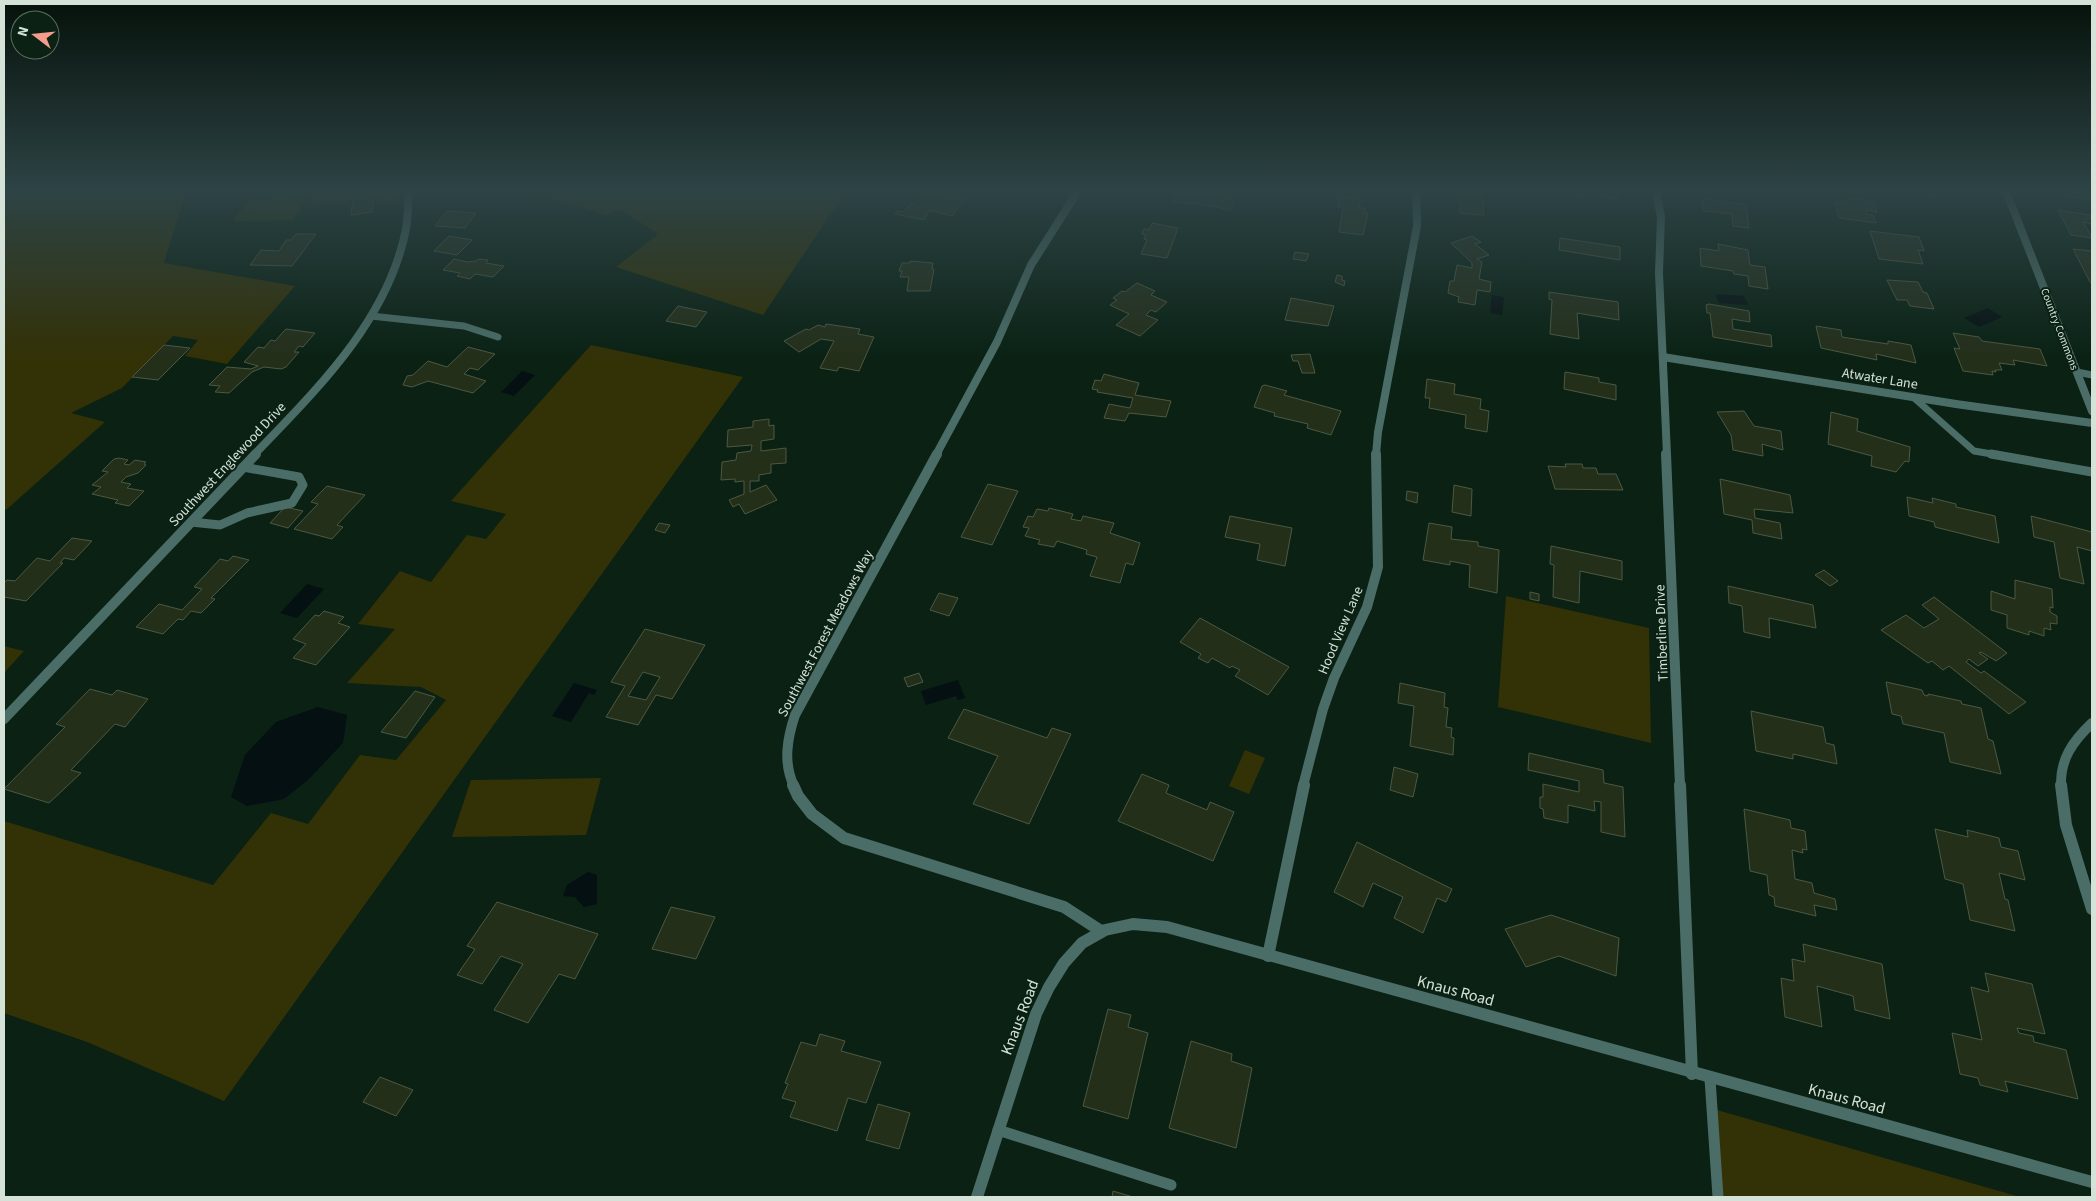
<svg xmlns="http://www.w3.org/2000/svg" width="2096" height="1201" font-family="'Source Sans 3',sans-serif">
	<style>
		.green { fill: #333106 }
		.water { fill: #051012 }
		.building { fill: #242f1a; stroke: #4c5942; fill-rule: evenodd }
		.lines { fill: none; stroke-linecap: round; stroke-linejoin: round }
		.service-far2 { stroke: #4b6d67; stroke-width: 7 }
		.service-far1 { stroke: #4b6d67; stroke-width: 9 }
		.service { stroke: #4b6d67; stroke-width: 11 }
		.minor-far2 { stroke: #4b6d67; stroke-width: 8 }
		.minor-far1 { stroke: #4b6d67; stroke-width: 10 }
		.minor { stroke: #4b6d67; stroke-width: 12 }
		.tertiary { stroke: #4b6d67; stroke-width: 12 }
		.labels { text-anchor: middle; stroke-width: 4; stroke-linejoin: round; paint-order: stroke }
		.far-street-label { font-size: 11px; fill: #d4e2d8; stroke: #0a2114 }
		.street-label { font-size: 14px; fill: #d4e2d8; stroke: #0a2114 }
		.near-street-label { font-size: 16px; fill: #d4e2d8; stroke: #0a2114 }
	</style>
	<rect width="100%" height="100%" fill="#0a2114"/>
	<path class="green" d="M4 191H186L164 263 295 286 227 364 185 356 198 340 173 336 122 388 71 413 105 422 6 510 4 509Z
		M273 191H400L399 201 378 205V195L342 203 309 205 312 197 275 198H308L293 220 233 221 249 199H271Z
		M521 191H846L763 315 616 267 658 234 619 209 607 215Z
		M591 345 743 377 224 1101 87 1042 4 1013V821L213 885 271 813 308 824 360 755 396 760 446 700 421 687 347 683 395 629 358 624 400 571 431 582 467 535 486 539 506 514 451 501Z
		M1506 596 1649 628 1651 743 1498 707Z
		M4 646 24 651 4 673Z
		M1245 750 1265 758 1249 794 1229 786Z
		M601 778 586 835 452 837 471 780Z
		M1710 1108 2020 1197H1714Z"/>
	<path class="water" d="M1715 294 1744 296 1748 305 1719 303Z
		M1492 295 1504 297 1502 315 1490 313Z
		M1988 308 2002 317 1979 327 1964 318Z
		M522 371 535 375 514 396 501 392Z
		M307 584 324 589 297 618 280 613Z
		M958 680 965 698 958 700 956 696 926 705 921 691Z
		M574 683 597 690 594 695 589 693 571 722 552 716Z
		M318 707 347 715 343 743 308 780 284 799 247 806 231 797 245 755 276 722Z
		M588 872 597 875V904L584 907 575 897 563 896 567 885Z"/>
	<path class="building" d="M928 191 941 193 938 196 947 198 949 195 965 198 952 216 929 210 924 220 895 214 897 211 904 212 911 203 914 204Z
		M1176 191H1229L1226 199 1234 200 1231 210 1189 202 1188 204 1172 201Z
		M1456 191H1482L1484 215 1460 213V202L1456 201Z
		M1565 191H1618V199L1584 193V197L1565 194Z
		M1914 191H1940L1935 198Z
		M2049 191H2092V200L2051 194Z
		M374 196 372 212 351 215 353 199Z
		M1339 196 1361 199 1359 208H1365V213H1368L1363 235 1339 232 1343 208 1338 207Z
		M1702 198 1746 205 1749 228 1733 226 1732 214 1703 211Z
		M1854 198 1873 201 1877 212 1866 210V214L1873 215 1876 223 1839 218 1835 202 1841 203 1840 200 1849 201V199H1855Z
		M2058 210 2090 215 2092 224 2083 222 2092 238 2071 235Z
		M447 211 476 213 465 228 435 226Z
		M1152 223 1178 228 1167 258 1141 254 1147 240 1144 239 1146 235 1142 234 1144 229 1149 230Z
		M1870 231 1919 237 1924 251 1918 250 1923 264 1879 259Z
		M296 234H316L292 266 250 265 261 250 279 251 286 240H291Z
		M449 236 472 240 457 255 434 251Z
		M1472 236 1481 242 1475 244 1489 255 1477 259 1482 262 1479 279 1491 282 1490 292 1477 290 1475 305 1458 302 1459 297 1448 293 1450 281H1454L1457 265 1472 268V263L1451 243Z
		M1560 238 1620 247V260L1559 250Z
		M1718 244 1748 250 1750 265 1765 267 1768 289 1749 286 1748 276 1734 274 1733 271 1701 266 1700 248 1719 251Z
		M2073 249 2092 251V283L2090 282Z
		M1295 252 1309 254 1306 261 1293 259Z
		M454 259 467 262 476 261 479 259 488 260 486 263 504 266 493 277 475 274 470 279 457 276 460 273 443 270Z
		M910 261 933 263 932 269H934L930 291H907L909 277H900L902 271H899L902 263H910Z
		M1337 275 1342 276V280L1345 281 1344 286 1335 282Z
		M1887 280 1918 282 1923 292 1927 293 1934 309 1910 306 1907 300H1897Z
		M1137 283 1155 291 1151 295 1167 302 1156 312 1151 310 1146 315 1158 320 1140 336 1116 325 1129 314 1110 305 1117 300 1113 298 1122 291 1125 292Z
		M1549 292 1618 302 1619 320 1577 313 1579 339 1550 334 1552 300 1549 299Z
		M1291 298 1334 306 1328 326 1285 320Z
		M1709 304 1749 311 1750 322 1732 319 1733 329 1771 335 1772 347 1713 337 1710 313H1707L1706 305Z
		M678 306 707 312 696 327 666 321Z
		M826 324 860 329 858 334 874 337 859 371 839 367 837 371 820 368 834 341 821 339 799 352 784 341 806 329 809 330 818 325 825 327Z
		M1816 326 1841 330 1842 337 1888 344V341L1911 345 1916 363 1876 354 1877 360 1821 348Z
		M286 329 315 333 303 347 299 346 294 352H299L286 367 281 369 264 367 252 372 229 393 215 392 220 386 209 385 227 367 251 369 258 366 244 362 258 347 264 348 271 340 275 341Z
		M1953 333 1979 337 1982 341 2040 349 2047 366 2013 360 2015 365 1999 363 2002 370H1995L1996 372 1992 371 1993 375 1963 371 1954 348 1960 349Z
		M164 345 190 348 158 380 132 377Z
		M468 347 495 354 478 370 470 368 464 374 486 381 473 393 428 381 412 387 403 385 407 376 413 375 428 361 447 367Z
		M1310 354 1315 373H1302L1298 361H1293L1291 355Z
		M1565 372 1599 378V382L1616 385V400L1564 389Z
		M1104 374 1139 383 1135 395 1171 401 1166 417 1129 413 1125 421 1104 418 1109 404 1130 408 1133 398 1097 392 1098 390 1092 389 1095 380 1101 381Z
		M1427 379 1455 384 1454 394 1481 399 1480 409 1489 411 1487 432 1465 428 1466 415 1429 408 1430 398H1425Z
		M1265 385 1287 391 1284 395 1341 411 1331 435 1307 428 1308 424 1274 416 1275 413 1254 407 1262 386Z
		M1744 411 1754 426 1781 431 1783 450 1762 444 1763 456 1733 450 1731 435 1717 412Z
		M1831 412 1858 419 1857 431 1910 447 1909 462 1905 461 1896 472 1871 466 1872 456 1828 444Z
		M769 419V426L774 425V439L761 441V451L786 448V463L771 464V473L759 475V481H750V492L766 485 777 500 745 514 739 504 733 507 729 500 744 494V481L735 482V479L721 480 722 462 736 460 737 453 751 451 752 445 727 447 728 430 753 427V421Z
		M119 458 128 460 124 464 129 465 135 460 146 462 144 464 146 465 138 473 126 477 121 482 131 484 127 488 144 491 129 506 115 503 118 500 92 494 101 487 92 485 108 472 102 471 114 459Z
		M1565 464H1582L1583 468H1596L1598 474H1616L1623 490 1555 489 1548 466 1566 467Z
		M1720 479 1790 495 1793 513 1754 509 1755 518 1780 523 1782 539 1753 533 1752 520 1724 514Z
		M988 484 1018 491 992 545 961 537Z
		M1454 485 1472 489 1471 516 1452 512Z
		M327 486 365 495 337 525 343 527 332 539 294 529 318 504 311 502Z
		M1407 491 1418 493 1417 503 1406 500Z
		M1907 497 1933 503 1932 498 1956 504V507L1995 516 1999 543 1935 527 1934 522 1909 516Z
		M285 507 303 511 288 528 270 523Z
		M1049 508 1073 514 1071 519 1081 521 1083 516 1114 523 1110 533 1140 543 1133 565 1126 563 1120 583 1090 576 1097 557 1086 554 1087 550 1057 541 1054 547 1038 544 1040 540 1025 536 1029 528 1023 527 1028 516 1033 517 1037 509 1048 511Z
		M1230 516 1292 528 1285 566 1257 560 1260 544 1225 537Z
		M2031 516 2092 532V551L2077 547 2084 584 2060 578 2054 542 2034 537Z
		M659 523 670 525 665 533 655 530Z
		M1429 523 1452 527 1451 539 1478 542V546L1499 550 1497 593 1469 587 1470 565 1450 561V565L1423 560Z
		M72 538 92 541 74 560 64 558 60 563H63L26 601 4 597V583L7 580 15 581 37 558 50 561Z
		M1551 546 1622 561V580L1580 571 1579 603 1553 597 1554 565 1550 564Z
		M233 556 249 560 211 598 215 599 201 613 191 611 183 620 178 619 163 634 136 627 159 604 182 610 202 589 194 587 220 559 228 561Z
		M1824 570 1838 581 1830 586 1815 575Z
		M2015 580 2052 589 2053 608 2050 607V612L2057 616V624L2050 623 2051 630 2044 628V636L2029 631V635L2007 628V615L1991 610V591L2015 599Z
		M1728 586 1813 605 1816 628 1769 618 1770 638 1744 632 1742 606 1729 603Z
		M1530 592 1539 594V601L1530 599Z
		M939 593 958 598 949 616 930 610Z
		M1934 597 2007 653 1996 661 1981 652 1979 653 1988 659 1978 666 1969 659 1966 662 1981 673 1984 671 2026 702 2009 714 1949 666 1943 670 1932 661 1928 663 1881 630 1906 615 1924 628 1939 619 1922 605Z
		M324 611 344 617 338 623 350 627 316 665 293 658 306 644 293 639 315 615 319 616Z
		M1200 618 1289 667 1268 695 1235 676 1240 670 1232 666 1230 668 1212 658 1208 663 1198 658 1201 654 1180 642Z
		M645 629 705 645 672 699 656 695 638 725 606 717 625 686 611 682ZM643 672 660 677 646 700 628 696Z
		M919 673 923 682 908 687 904 678Z
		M1886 682 1922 690 1924 695 1928 696V694L1961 701 1962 704 1981 708 1988 739 1993 741 2001 774 1950 762 1944 733 1903 724 1901 716 1892 714Z
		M1400 683 1445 693 1444 707 1448 708 1446 727 1452 728 1451 737 1454 738 1453 755 1410 746 1414 706 1398 703Z
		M90 689 112 695 117 690 148 699 125 727 115 724 71 770 81 773 49 803 4 789 65 727 56 724Z
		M415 691 435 697 406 738 381 732Z
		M964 709 1047 738 1052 728 1071 734 1029 824 973 804 998 756 948 738Z
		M1751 711 1823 727 1826 743 1834 745 1837 764 1793 754V759L1756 751Z
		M1529 753 1603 770 1604 783 1623 787 1625 837 1601 832V802L1594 801 1595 811 1568 805V823L1544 818 1543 809 1540 808V797H1543V784L1579 792V781L1528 770Z
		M1394 767 1418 774 1413 797 1390 790Z
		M1142 774 1169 785 1166 793 1207 810 1210 802 1234 812 1213 861 1118 821Z
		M1744 809 1790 820 1791 828 1805 831 1807 850 1802 849 1803 853 1792 850 1795 879 1812 883 1814 893 1835 899 1837 910 1814 905 1816 916 1775 906 1774 897 1769 895 1767 875 1750 871Z
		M1935 829 1968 837 1967 830 1999 838 2001 847 2018 851 2025 880 1999 873 2005 899 2008 900 2015 931 1970 920 1963 884 1945 879Z
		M1357 842 1452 889 1446 902 1437 898 1423 933 1394 918 1403 897 1373 883 1363 907 1334 892Z
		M497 902 598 934 575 979 559 974 528 1023 494 1010 523 964 501 956 482 984 457 975 475 949 467 946Z
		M671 907 715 917 696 959 652 949Z
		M1551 915 1619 938 1616 976 1559 956 1526 967 1505 929Z
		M1803 944 1882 964 1890 1019 1855 1010 1853 996 1817 986 1822 1027 1785 1017 1781 978 1794 981 1792 959 1805 962Z
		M1985 973 2032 984 2045 1034 2017 1028 2019 1033 2033 1036 2034 1042 2066 1050 2078 1099 2005 1081 2008 1092 1980 1085 1978 1078 1960 1074 1952 1033 1982 1040 1971 987 1989 992Z
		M1108 1009 1131 1015 1128 1027 1148 1033 1128 1119 1083 1106Z
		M820 1034 845 1041 841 1051 881 1062 866 1103 848 1098 837 1131 790 1117 796 1102 782 1098 788 1084 785 1083 801 1042 816 1046Z
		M1191 1041 1232 1054 1231 1061 1252 1068 1236 1148 1169 1128Z
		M380 1077 413 1090 396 1116 363 1102Z
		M878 1104 910 1113 899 1149 866 1140Z
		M1113 1191 1133 1197H1112Z"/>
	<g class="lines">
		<path class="service-far2" d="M371 316 464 326 498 337
			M2077 372 2092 375
			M1913 397 1974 451 1998 455"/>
		<path class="service-far1" d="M1991 454 2092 472
			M191 522 220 525 247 513 292 503 303 485 299 477 243 467"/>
		<path class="service" d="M1710 1079 1718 1197
			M998 1130 1171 1185"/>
		<path class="minor-far2" d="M1656 191 1661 217 1659 273 1667 455
			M2006 191 2092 411
			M1663 357 1956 404 2092 423
			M254 455C316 390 388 321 406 229 408 217 408 204 409 191
			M936 455 997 342 1031 265 1078 191
			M1376 455 1378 432 1417 226 1416 191"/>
		<path class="minor-far1" d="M1666 454 1680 786
			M4 719 256 454
			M794 786C783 763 787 739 795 715L937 454
			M1303 786 1323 709 1334 678 1367 607 1378 567 1376 454
			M2061 786C2060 759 2073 741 2092 723"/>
		<path class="minor" d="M793 785 798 796 812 814 844 838 1064 907 1101 931
			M1680 785 1692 1074
			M2061 785 2066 825 2092 909
			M1268 956 1304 785"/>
		<path class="tertiary" d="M977 1197 1036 1014 1049 987 1064 963 1082 943 1105 930 1133 924 1167 927 2092 1182"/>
	</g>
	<linearGradient id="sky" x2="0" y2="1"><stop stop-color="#06120b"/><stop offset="0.53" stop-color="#2d4345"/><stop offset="1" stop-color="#2d4345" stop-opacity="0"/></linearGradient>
	<rect width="2096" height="359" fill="url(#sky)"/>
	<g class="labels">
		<g class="far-street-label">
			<text transform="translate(2060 329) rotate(69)" y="4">Country Commons</text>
		</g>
		<g class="street-label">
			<text transform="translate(1880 378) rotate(9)" y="5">Atwater Lane</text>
			<text transform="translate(227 464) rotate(-47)" y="5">Southwest Englewood Drive</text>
			<text transform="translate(1340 630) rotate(-67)" y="5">Hood View Lane</text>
			<text transform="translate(825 633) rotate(-62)" y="5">Southwest Forest Meadows Way</text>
			<text transform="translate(1661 633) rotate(-92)" y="5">Timberline Drive</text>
		</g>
		<g class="near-street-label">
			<text transform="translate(1456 990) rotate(15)" y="6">Knaus Road</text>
			<text transform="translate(1019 1017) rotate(-69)" y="6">Knaus Road</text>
			<text transform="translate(1847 1098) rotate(15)" y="6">Knaus Road</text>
		</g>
	</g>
	<rect width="2096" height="1201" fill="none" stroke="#d4e2d8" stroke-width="10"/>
	<g transform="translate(35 35) rotate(286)"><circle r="24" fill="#0a2114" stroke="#5b6e62"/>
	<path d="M0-4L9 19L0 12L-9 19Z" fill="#f49d8c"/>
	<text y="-8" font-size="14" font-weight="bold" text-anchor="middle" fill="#d4e2d8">N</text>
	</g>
</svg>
